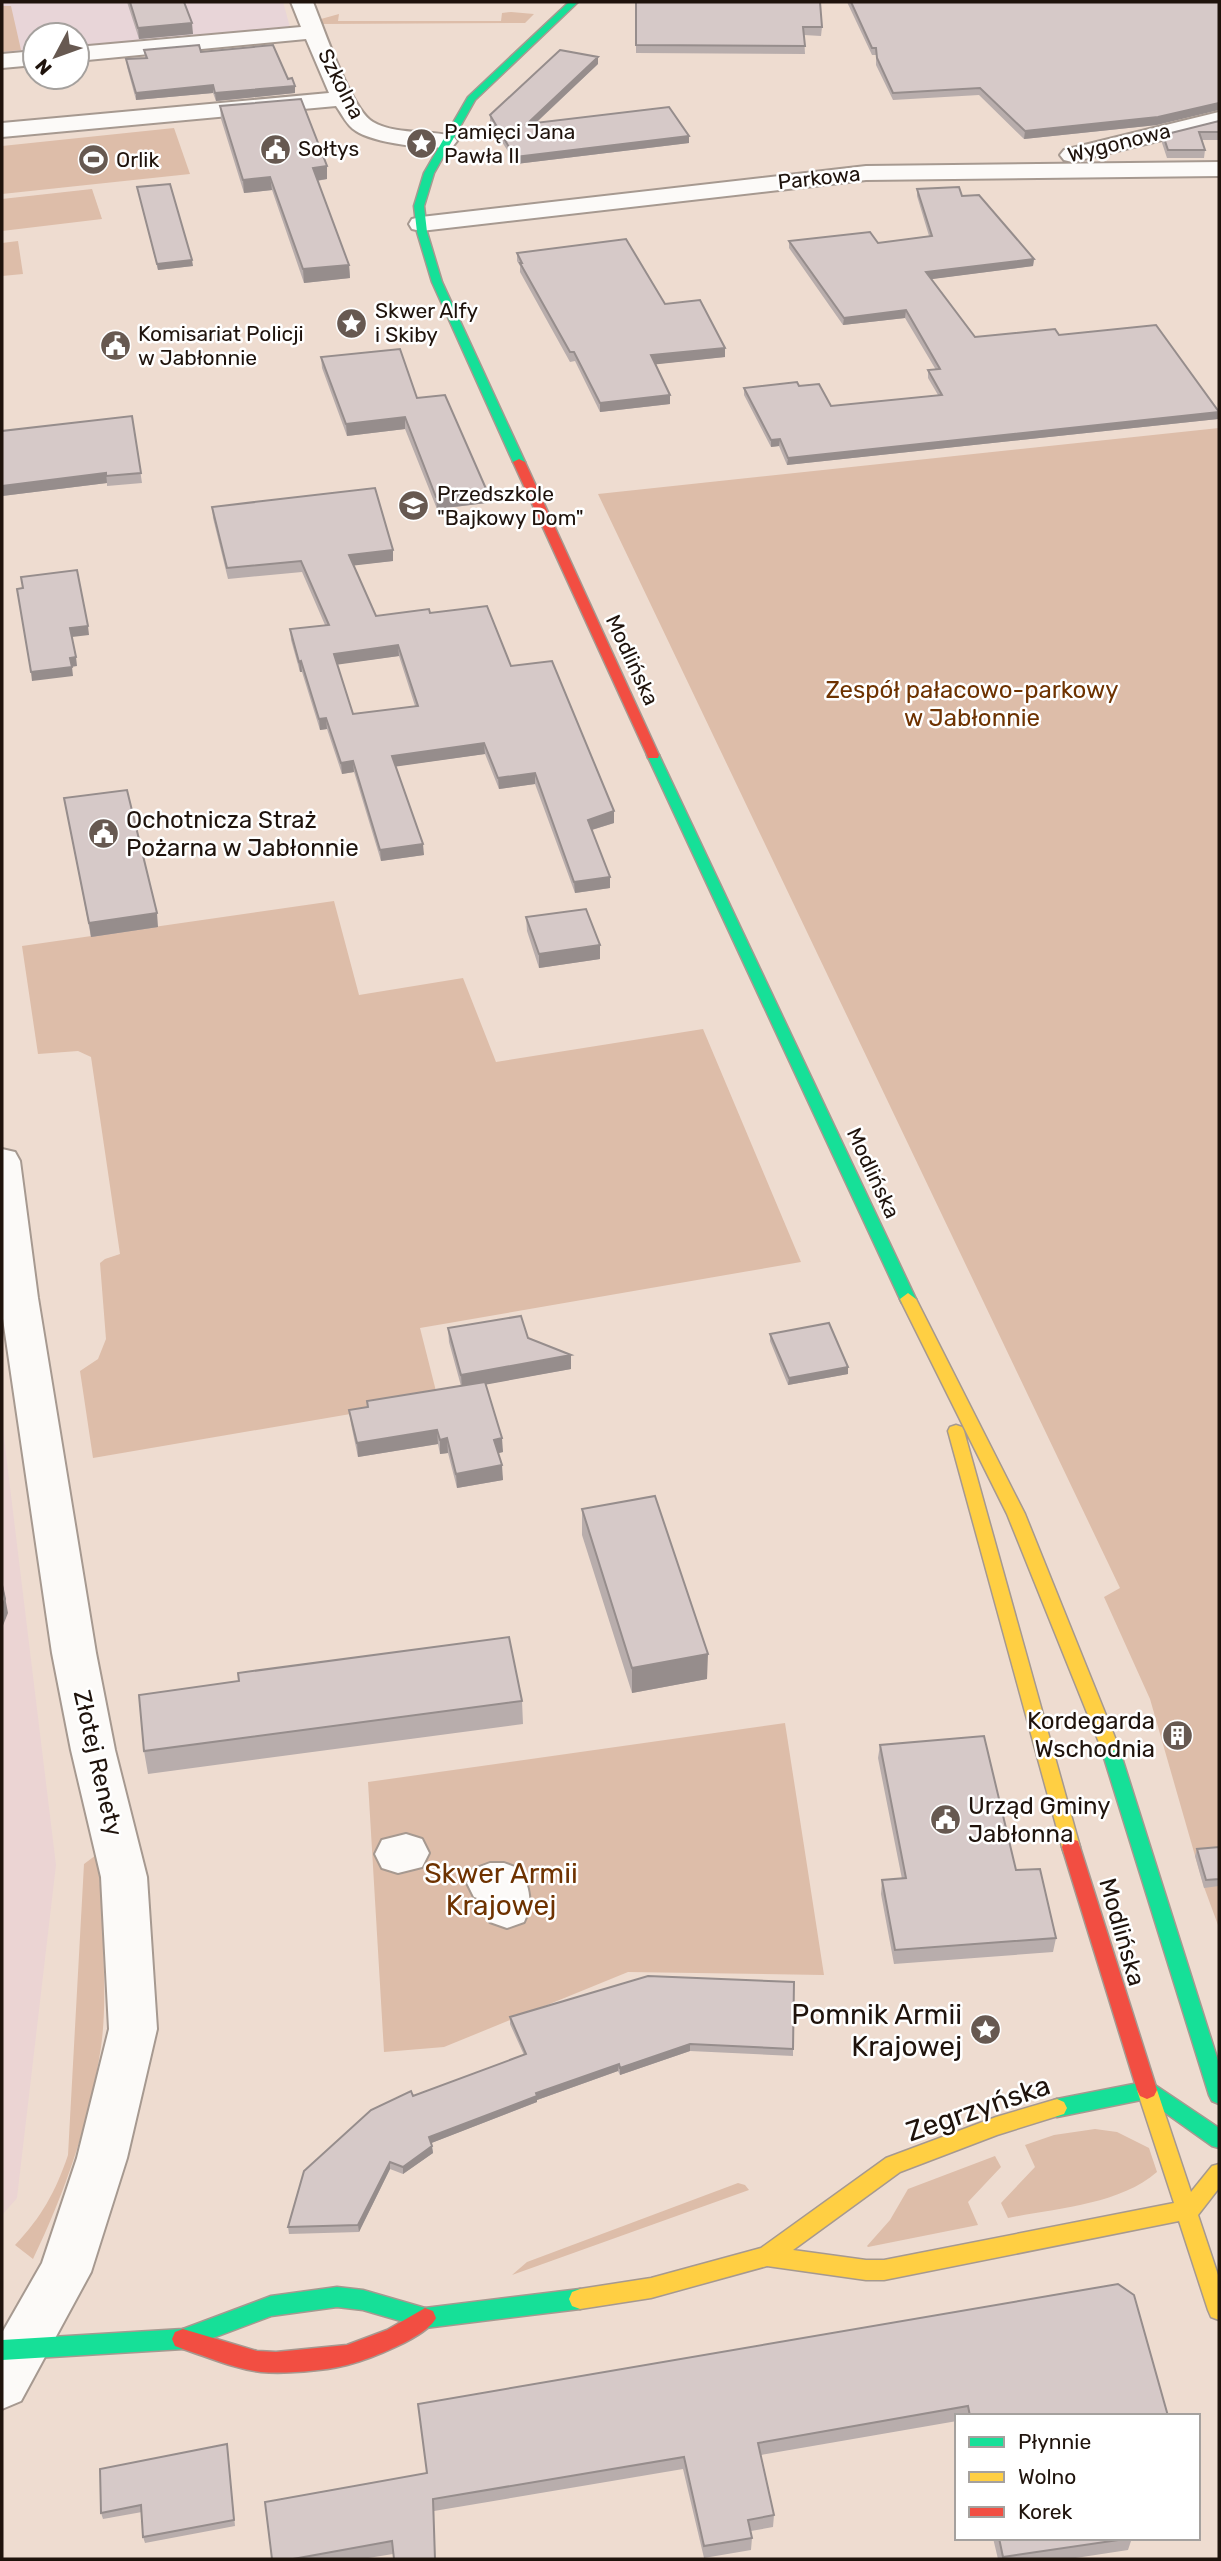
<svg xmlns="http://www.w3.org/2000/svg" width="1221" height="2561" font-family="Rubik,sans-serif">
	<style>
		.commercial { fill: #ebd4d3 }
		.education { fill: #e8d5d8 }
		.green { fill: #ddbda9 }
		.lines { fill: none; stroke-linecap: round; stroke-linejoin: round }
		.street-casing { stroke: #a69990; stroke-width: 4 }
		.fast-casing { stroke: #a69990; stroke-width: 3 }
		.slow-casing { stroke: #a69990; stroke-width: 3 }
		.jam-casing { stroke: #a69990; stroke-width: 3 }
		.street { fill: #fcfaf8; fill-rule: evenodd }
		.fast { fill: #16e098; fill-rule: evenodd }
		.slow { fill: #ffcf43; fill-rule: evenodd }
		.jam { fill: #f24e42; fill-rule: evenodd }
		.wall { fill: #b8adac; fill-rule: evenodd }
		.shaded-wall { fill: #968d8c }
		.building { fill: #d6c9c8; stroke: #968d8c; stroke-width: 2; fill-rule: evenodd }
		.labels { text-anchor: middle; stroke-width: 5; stroke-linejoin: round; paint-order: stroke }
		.far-street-label { font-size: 21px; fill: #1f130c; stroke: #fff }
		.far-poi-label { font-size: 21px; fill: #1f130c; stroke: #fff; text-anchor: start }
		.park-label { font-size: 24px; fill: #6e3200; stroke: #fff }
		.poi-label { font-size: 24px; fill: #1f130c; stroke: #fff; text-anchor: start }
		.street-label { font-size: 24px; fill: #1f130c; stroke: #fff }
		.near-park-label { font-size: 28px; fill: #6e3200; stroke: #fff }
		.near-poi-label { font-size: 28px; fill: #1f130c; stroke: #fff; text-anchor: end }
		.near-street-label { font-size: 28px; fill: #1f130c; stroke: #fff }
	</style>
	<rect width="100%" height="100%" fill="#eedcd0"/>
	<path class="commercial" d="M2 1421 56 1865 17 2198 2 2215Z"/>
	<path class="education" d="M2 2H283L290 27 77 57V35H35V63L2 67Z"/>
	<path class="green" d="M2 6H11L21 50 2 52Z
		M511 12 534 14 525 23 322 24 321 19 339 14 338 21H501L502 13Z
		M174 128 190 174 2 194V146Z
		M92 189 102 219 2 231V199Z
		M18 241 23 274 2 276V243Z
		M1219 428V1925H1218L1204 1887 1150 1699 1104 1597 1120 1588 598 494Z
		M334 901 359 995 463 978 496 1062 703 1029 801 1262 420 1328 438 1399 93 1458 80 1371 98 1359 106 1339 100 1263 105 1259 120 1254 91 1057 78 1051 38 1054 22 946Z
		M785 1723 824 1975 628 1972 444 2047 384 2052 368 1782Z
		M96 1855C101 1883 102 1911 103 1940 104 1975 106 2012 101 2047 90 2120 65 2193 33 2259L15 2245C41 2218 56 2191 68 2155L84 1864Z
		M1095 2129 1117 2132 1149 2148 1157 2172C1119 2205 1056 2208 1008 2218L1001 2203 1035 2167 1025 2145 1054 2135Z
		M995 2156 1001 2167 968 2202 978 2225 868 2247 867 2246 890 2220 908 2189Z
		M738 2183 745 2185 749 2190 512 2275 527 2262Z"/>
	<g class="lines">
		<defs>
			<path id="street" d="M291 2H313C324 29 351 109 373 122 395 135 429 130 453 136L457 141 453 146C433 151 374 143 356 131 347 126 342 114 336 106L2 137V123L329 93 306 39 77 61V47L301 27Z
				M35 51V65L2 68V54Z
				M1219 112V126L1072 162 1064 160 1060 155 1064 150Z
				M1219 162V176L866 180 421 231 412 229 409 224 412 219 421 217 866 166Z
				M2 1149 15 1152 20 1161 38 1298 96 1653 115 1750 147 1877 157 2029 127 2158 91 2272 21 2401 2 2409V2333L42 2263 77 2158 109 2029 101 1877 71 1750 52 1653 2 1312Z
				M406 1834 422 1839 429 1853 422 1867 398 1873 382 1868 375 1854 382 1840Z
				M490 1863H504L520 1869C530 1888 533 1903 524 1922L507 1928 490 1922 483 1900 474 1897 467 1883 474 1869Z"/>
			<path id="fast" d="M569 2H578L475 100 434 173 424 206 427 232 442 282 525 462 519 465 513 462 432 282 417 232 414 206 424 173 468 97Z
				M653 751 659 755 916 1299 914 1303H902L900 1299 647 755Z
				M1109 1738 1115 1740 1118 1745 1219 2064V2104L1212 2101 1209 2095 1100 1745 1103 1740Z
				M1149 2081 1219 2128V2148L1212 2146 1146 2099 1057 2117 1050 2114 1047 2108 1050 2102 1057 2099Z
				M337 2287 363 2290 425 2308 580 2289 588 2292 591 2299 588 2306 580 2309 425 2328 363 2310 337 2307 271 2316 183 2349 2 2360V2340L183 2329 271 2296Z"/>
			<path id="slow" d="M908 1293 916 1299 1025 1514 1118 1745 1115 1750 1109 1752 1103 1750 1100 1745 1007 1514 900 1299Z
				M956 1425 962 1427 964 1431 1080 1847 1078 1853 1071 1855 1064 1853 1062 1847 948 1431 950 1427Z
				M1147 2081 1154 2084 1157 2090 1191 2192 1212 2166 1219 2164V2188L1198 2215 1219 2278V2320L1211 2317 1208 2310 1179 2221 884 2280H866L767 2266 651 2298 580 2309 572 2306 569 2299 572 2292 580 2289 651 2278 761 2248 886 2158 996 2117 1057 2099 1064 2102 1067 2108 1064 2114 997 2135 900 2172 793 2250 866 2260H884L1174 2203 1137 2090 1140 2084Z"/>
			<path id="jam" d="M519 459 525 462 659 755 658 758H648L647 755 513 462Z
				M1071 1839 1078 1841 1080 1847 1157 2090 1154 2096 1147 2099 1140 2096 1137 2090 1062 1847 1064 1841Z
				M425 2308 433 2311 436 2318C427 2337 368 2360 347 2365 323 2371 285 2374 261 2372 235 2369 208 2357 183 2349L175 2346 172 2339 175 2332 183 2329 257 2351 276 2352 347 2345 387 2330Z"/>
		</defs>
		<use href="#street" class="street-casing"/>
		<use href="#fast" class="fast-casing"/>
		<use href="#slow" class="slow-casing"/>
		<use href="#jam" class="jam-casing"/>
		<use href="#street" class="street"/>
		<use href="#fast" class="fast"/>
		<use href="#slow" class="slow"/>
		<use href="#jam" class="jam"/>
	</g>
	<path class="wall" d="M127 2H184L193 34 139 39Z
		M636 2 822 27 821 36 804 35 805 54 636 53Z
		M847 2H1219L1157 125 1024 139 979 95 893 100 876 65V55H872Z
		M144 50 201 52 288 79 295 86V93L216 101 213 93 136 100 127 67 126 59 145 58Z
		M598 64 536 123 689 136V143L516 164 490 123V115Z
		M220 106 327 179 317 181 349 265 350 278 304 283 272 190 244 193 221 119Z
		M1219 121V140H1202L1205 150 1204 158H1167L1162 143 1163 135Z
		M137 187 193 266 158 270Z
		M917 189 962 196 1034 259 1033 266 931 279 975 337 1059 335 1218 419 787 465 779 446 771 447 744 395V388L799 386 831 406 938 395 928 378V370H936L905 318 843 325 789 248V241L878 243 929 236 917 196Z
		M517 253 665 304 725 357 655 364 670 404 600 412 575 361 570 362 520 272V266L517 261Z
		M321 357 417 398 487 503 437 509 405 429 347 436 322 368Z
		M132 416 142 483 107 486V483L2 496Z
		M212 507 393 561 353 565 376 616 430 613 511 666 614 811V823L592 830 610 888 575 893 535 784 499 789 485 754 396 766 424 855 381 861 354 772 342 774 327 729 320 730 302 672H300L291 640 290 629 325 625 302 572 228 579 213 518ZM399 656 415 706 353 714 337 664Z
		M64 798 158 927 91 937Z
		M526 917 600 945V959L539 968 527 931Z
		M448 1328 528 1338 571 1355V1369L486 1384 503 1452 498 1453 503 1480 457 1488 448 1453 440 1454 438 1444 358 1457 351 1424 349 1410 367 1407V1401L461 1386 449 1342Z
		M770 1334 848 1374 788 1385 770 1341Z
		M582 1509 707 1679 632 1693 582 1535Z
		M522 1701 523 1724 148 1774 144 1751Z
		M880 1745 1016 1870 1056 1938 1053 1952 894 1964 881 1894 882 1880 902 1879 878 1758Z
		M1219 1847V1886L1204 1888 1195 1856 1197 1849Z
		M510 2017 793 2049V2056L690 2051 620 2075 618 2071 537 2100V2102L431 2143 433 2153 403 2174 390 2169 359 2232 289 2234 288 2227 413 2096 524 2055 510 2024Z
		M1118 2284 1168 2416H957V2421L761 2455 774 2515 773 2527 751 2531 752 2538 751 2550 704 2558 683 2469 434 2511 393 2554 362 2559H272L427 2473Z
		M227 2444 235 2526 145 2543 143 2537 142 2512 103 2519 101 2513Z
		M993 2538H1132L1128 2550 1069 2559H998Z"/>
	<path class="shaded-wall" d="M192 23 193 34 139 39 138 28Z
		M598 57V64L527 131V124Z
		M213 85V93L136 100V93Z
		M295 86V93L216 101 215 93Z
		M1219 103V110L1157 125 1024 139 1025 131Z
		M689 136V143L516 164 515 157Z
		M327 166V179L314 181 313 168Z
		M270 177 272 190 244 193 243 180Z
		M1034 259 1033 266 925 280 926 272Z
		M192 260 193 266 158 270 157 264Z
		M349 265 350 278 304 283 303 269Z
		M906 310 905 318 843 325 844 318Z
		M725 348V357L650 365 651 355Z
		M670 395V404L600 412V403Z
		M1219 412 1218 419 787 465 788 458Z
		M405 417V429L347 436 346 424Z
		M780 439 779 446 771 447V440Z
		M106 473 107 483 2 496V486Z
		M487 491V503L437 509 436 497Z
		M393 550V561L350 566 349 555Z
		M88 626 89 635 72 637 70 628Z
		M398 645 399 656 335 665 334 654Z
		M76 657 77 666 71 667 70 658Z
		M301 661 302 672H300L299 662Z
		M72 667 73 676 32 681 31 672Z
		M326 718 327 729 320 730 319 719Z
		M484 743 485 754 393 767 392 756Z
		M353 761 354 772 342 774 341 763Z
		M535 773V784L499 789 498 778Z
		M614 811V823L588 831V820Z
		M423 844 424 855 381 861 380 850Z
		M610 877V888L575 893 574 882Z
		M157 913 158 927 91 937 89 923Z
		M600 945V959L539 968V954Z
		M571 1355V1369L462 1389 461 1375Z
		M848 1367V1374L788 1385 789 1378Z
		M437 1430 438 1444 358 1457 357 1443Z
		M447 1438 448 1453 440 1454V1440Z
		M502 1438 503 1452 495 1454 494 1440Z
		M502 1465 503 1480 457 1488 456 1474Z
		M3 1586 8 1613 2 1628V1608Z
		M708 1654 707 1679 632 1693V1668Z
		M690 2044V2051L620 2075V2068Z
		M619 2064 618 2071 537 2100V2102L429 2144V2137L536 2093Z
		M432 2146 433 2153 403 2174V2167Z
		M390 2162V2169L359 2232 358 2225Z"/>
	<path class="building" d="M130 2H184L192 23 138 28Z
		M636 2H820L822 27H803L805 46 636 45Z
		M851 2H1219V103L1158 117 1025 131 980 88 893 93 877 58 876 48H872Z
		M199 45 201 52 273 45 288 79 292 78 295 86 215 93 213 85 136 93 126 59 147 58 144 50Z
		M560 50 598 57 527 124 669 107 689 136 515 157 490 115Z
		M301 99 327 166 313 168 349 265 303 269 270 177 243 180 220 106Z
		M1219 121V132H1199L1205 150H1168L1163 135Z
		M170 184 192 260 157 264 137 187Z
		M959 187 962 196 979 195 1034 259 926 272 975 337 1055 329 1059 335 1156 325 1219 412 788 458 780 439 771 440 744 388 797 382 799 386 819 384 831 406 942 395 928 370 940 369 906 310 844 318 789 241 870 232 878 243 932 236 917 189Z
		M626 239 665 304 700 300 725 348 651 355 670 395 600 403 574 352H570L520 263H522L517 253Z
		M400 349 417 398 445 395 487 491 436 497 405 417 346 424 321 357Z
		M132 416 141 473 106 476V473L2 486V431Z
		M375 488 393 550 349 555 376 616 429 609 430 613 487 606 511 666 552 661 614 811 588 820 610 877 574 882 535 773 498 778 484 743 392 756 423 844 380 850 353 761 341 763 326 718 319 719 301 661 299 662 290 629 329 625 301 561 227 568 212 507ZM398 645 418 706 353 714 334 654Z
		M77 570 88 626 70 628 76 657 70 658 72 667 31 672 17 589 23 588 21 577Z
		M127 790 157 913 89 923 64 798Z
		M586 909 600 945 539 954 526 917Z
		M521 1316 528 1338 571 1355 461 1375 448 1328Z
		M829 1323 848 1367 789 1378 770 1334Z
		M485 1382 502 1438 494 1440 502 1465 456 1474 447 1438 440 1440 437 1430 357 1443 349 1410 368 1407 367 1401Z
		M655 1496 708 1654 632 1668 582 1509Z
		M2 1585 5 1599 2 1608Z
		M509 1637 522 1701 144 1751 139 1695 239 1681 238 1673Z
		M984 1736 1016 1870 1040 1869 1056 1938 895 1950 882 1880 906 1878 880 1745Z
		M1219 1847V1879L1206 1880 1197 1849Z
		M648 1976 794 1982 793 2049 690 2044 620 2068 619 2064 536 2093 537 2096 429 2137 432 2146 403 2167 390 2162 358 2225 288 2227 304 2171 371 2110 411 2091 413 2096 526 2054 510 2017Z
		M1118 2284 1134 2295 1168 2416H970L968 2406 758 2443 774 2515 748 2520 752 2538 704 2546 684 2457 433 2499 435 2559H394L392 2541 293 2559H272L265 2502 427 2473 418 2404Z
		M227 2444 234 2520 143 2537 141 2505 101 2513 100 2469Z
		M999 2538H1132L1003 2557Z"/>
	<defs>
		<symbol id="sight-disc" viewBox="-11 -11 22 22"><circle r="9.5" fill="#675951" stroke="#fff"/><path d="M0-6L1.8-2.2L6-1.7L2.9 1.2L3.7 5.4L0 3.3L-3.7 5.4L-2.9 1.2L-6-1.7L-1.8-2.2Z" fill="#fff"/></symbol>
		<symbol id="civic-disc" viewBox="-11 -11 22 22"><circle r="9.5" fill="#675951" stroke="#fff"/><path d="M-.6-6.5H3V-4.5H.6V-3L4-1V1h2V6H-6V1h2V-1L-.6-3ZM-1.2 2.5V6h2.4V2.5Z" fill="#fff"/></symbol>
		<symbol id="stadium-disc" viewBox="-11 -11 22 22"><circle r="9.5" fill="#675951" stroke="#fff"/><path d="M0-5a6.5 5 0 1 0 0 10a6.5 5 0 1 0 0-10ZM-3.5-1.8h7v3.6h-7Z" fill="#fff"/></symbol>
		<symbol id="school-disc" viewBox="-11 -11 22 22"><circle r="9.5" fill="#675951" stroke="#fff"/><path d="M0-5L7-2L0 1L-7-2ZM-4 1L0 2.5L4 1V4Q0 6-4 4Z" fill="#fff"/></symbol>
		<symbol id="building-disc" viewBox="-11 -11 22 22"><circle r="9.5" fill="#675951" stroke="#fff"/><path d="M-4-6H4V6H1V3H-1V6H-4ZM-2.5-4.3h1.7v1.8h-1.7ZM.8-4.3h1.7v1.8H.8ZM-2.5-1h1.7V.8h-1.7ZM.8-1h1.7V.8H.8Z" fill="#fff"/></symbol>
	</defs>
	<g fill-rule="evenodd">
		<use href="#sight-disc" x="404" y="126" width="35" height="35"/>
		<use href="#civic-disc" x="258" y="132" width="35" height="35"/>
		<use href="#stadium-disc" x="76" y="142" width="35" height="35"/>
		<use href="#sight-disc" x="334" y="306" width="35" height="35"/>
		<use href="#civic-disc" x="98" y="328" width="35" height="35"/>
		<use href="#school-disc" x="396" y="488" width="35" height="35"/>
		<use href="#civic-disc" x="86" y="816" width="35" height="35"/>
		<use href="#building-disc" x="1160" y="1718" width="35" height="35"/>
		<use href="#civic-disc" x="928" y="1802" width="35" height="35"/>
		<use href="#sight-disc" x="968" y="2012" width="35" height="35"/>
	</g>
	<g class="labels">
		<g class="far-street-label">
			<text transform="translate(341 84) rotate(63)" y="7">Szkolna</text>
			<text transform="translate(1119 143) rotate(-14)" y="7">Wygonowa</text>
			<text transform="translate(819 178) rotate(-6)" y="7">Parkowa</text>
			<text transform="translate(632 660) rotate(65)" y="7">Modlińska</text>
			<text transform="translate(873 1173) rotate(65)" y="7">Modlińska</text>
		</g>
		<g class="far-poi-label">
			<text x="444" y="139">Pamięci Jana<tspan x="444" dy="24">Pawła II</tspan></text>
			<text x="298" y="156">Sołtys</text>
			<text x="116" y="167">Orlik</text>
			<text x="375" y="318">Skwer Alfy<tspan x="375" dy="24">i Skiby</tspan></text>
			<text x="138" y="341">Komisariat Policji<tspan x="138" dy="24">w Jabłonnie</tspan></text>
			<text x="437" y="501">Przedszkole<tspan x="437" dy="24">"Bajkowy Dom"</tspan></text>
		</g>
		<g class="park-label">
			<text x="972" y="698">Zespół pałacowo-parkowy<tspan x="972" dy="28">w Jabłonnie</tspan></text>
		</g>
		<g class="poi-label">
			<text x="126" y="828">Ochotnicza Straż<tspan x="126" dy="28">Pożarna w Jabłonnie</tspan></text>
			<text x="1155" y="1729" text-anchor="end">Kordegarda<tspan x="1155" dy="28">Wschodnia</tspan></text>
			<text x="968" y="1814">Urząd Gminy<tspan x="968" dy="28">Jabłonna</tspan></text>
		</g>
		<g class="street-label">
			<text transform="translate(98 1763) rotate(77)" y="8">Złotej Renety</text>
			<text transform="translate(1122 1932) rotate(74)" y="8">Modlińska</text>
		</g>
		<g class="near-park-label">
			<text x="501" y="1883">Skwer Armii<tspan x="501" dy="32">Krajowej</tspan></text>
		</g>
		<g class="near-poi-label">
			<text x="962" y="2024">Pomnik Armii<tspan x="962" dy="32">Krajowej</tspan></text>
		</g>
		<g class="near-street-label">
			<text transform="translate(978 2108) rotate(-19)" y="10">Zegrzyńska</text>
		</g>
	</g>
	<rect width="1221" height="2561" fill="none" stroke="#1f130c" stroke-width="7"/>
	<rect x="955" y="2414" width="245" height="126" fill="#ffffff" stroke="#a5a19e" stroke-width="2"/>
	<rect x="969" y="2437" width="35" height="10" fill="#16e098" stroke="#a5a19e" stroke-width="2"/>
	<text x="1018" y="2449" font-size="21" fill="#1f130c">Płynnie</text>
	<rect x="969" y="2472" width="35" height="10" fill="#ffcf43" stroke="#a5a19e" stroke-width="2"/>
	<text x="1018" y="2484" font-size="21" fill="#1f130c">Wolno</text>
	<rect x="969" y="2507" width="35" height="10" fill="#f24e42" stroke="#a5a19e" stroke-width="2"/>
	<text x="1018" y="2519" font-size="21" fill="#1f130c">Korek</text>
	<g transform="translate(56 56) rotate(229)"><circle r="33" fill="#ffffff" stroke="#a5a19e" stroke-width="2"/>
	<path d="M0-5L12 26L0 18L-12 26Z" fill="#675951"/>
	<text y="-10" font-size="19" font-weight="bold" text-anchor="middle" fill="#1f130c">N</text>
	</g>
</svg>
